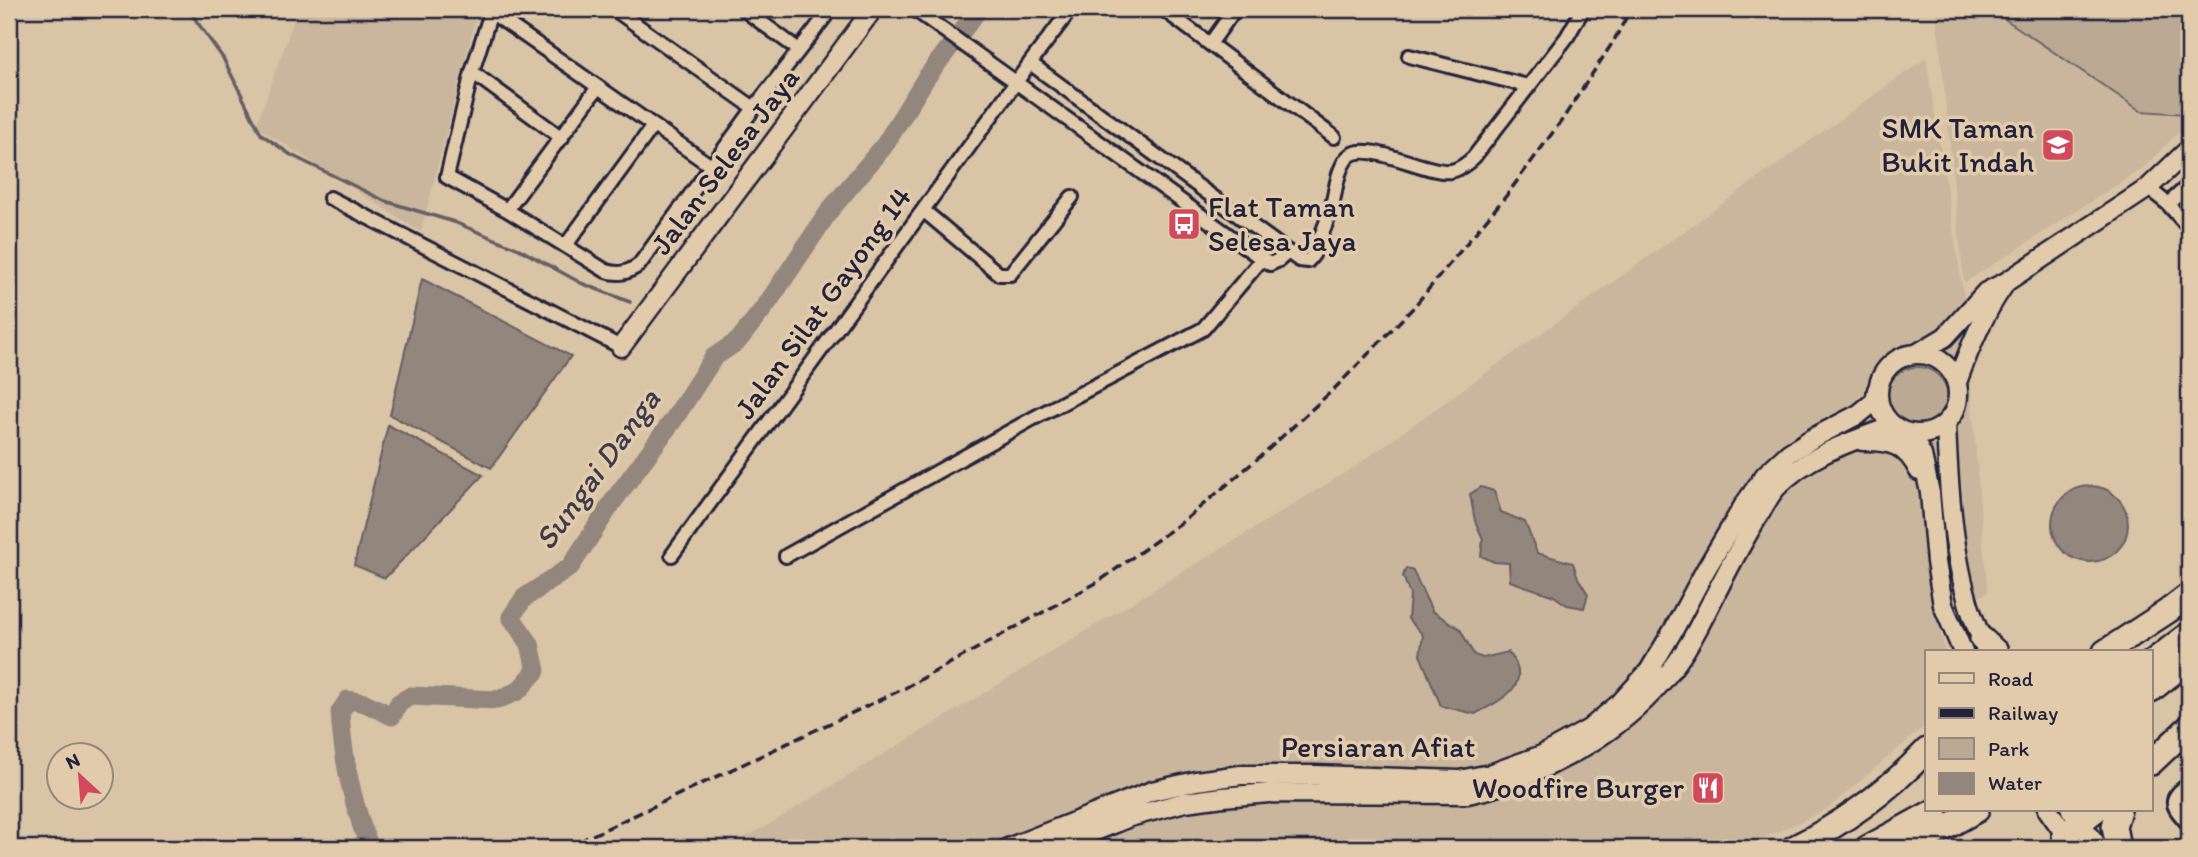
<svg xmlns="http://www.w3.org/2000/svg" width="2198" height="857" font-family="Itim,sans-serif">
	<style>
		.built { fill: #cab69d }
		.green { fill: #bba994; stroke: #6e6668; stroke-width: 2 }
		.water { fill: #93867d; stroke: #665e63; stroke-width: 2 }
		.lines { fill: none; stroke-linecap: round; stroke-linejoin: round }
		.stream { stroke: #665e63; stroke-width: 3.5 }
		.river { stroke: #93867d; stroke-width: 19 }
		.street-casing { stroke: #22223b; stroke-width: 18 }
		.secondary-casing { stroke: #22223b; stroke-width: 23 }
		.highway-casing { stroke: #22223b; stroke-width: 28 }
		.street { stroke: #e1cbaa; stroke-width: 12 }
		.secondary { stroke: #e1cbaa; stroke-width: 18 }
		.highway { stroke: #e1cbaa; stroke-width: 23 }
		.rail { stroke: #22223b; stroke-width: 3.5; stroke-dasharray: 10 5; stroke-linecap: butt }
		.labels { text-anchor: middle; stroke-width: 7; stroke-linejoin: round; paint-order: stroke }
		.poi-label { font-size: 30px; fill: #22223b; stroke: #e1cbaa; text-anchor: end }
		.street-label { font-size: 30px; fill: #22223b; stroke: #e1cbaa }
		.water-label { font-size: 32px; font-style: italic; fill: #3e3b4c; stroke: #e1cbaa }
	</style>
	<rect width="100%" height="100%" fill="#d9c4a6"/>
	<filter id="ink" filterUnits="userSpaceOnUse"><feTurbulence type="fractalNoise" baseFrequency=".0143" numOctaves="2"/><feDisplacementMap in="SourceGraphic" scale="14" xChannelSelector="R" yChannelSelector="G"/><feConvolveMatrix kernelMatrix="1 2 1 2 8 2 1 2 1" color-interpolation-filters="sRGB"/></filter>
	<g filter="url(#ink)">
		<path class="built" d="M298 9H478L421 232 256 126Z
			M1936 9H2189V122L2143 168 1964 283Z
			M1926 58 1964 298 1983 545 1988 592 1938 620 1945 652H1927V724L1826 810 1741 848H723L763 828 1353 468Z"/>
		<path class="green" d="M1990 9H2189V110L2185 114 2141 111Z
			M1886 398a31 31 0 1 1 62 0a31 31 0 1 1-62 0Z"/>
		<path class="water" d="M422 279 571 356 491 468 390 415Z
			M388 425 483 475 385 578 354 565Z
			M2052 524a38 38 0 1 1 76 0a38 38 0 1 1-76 0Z
			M1481 487 1494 491 1501 512 1525 522 1537 553 1573 563 1578 578 1588 594 1584 608 1567 605 1554 596 1510 581 1509 563 1494 562 1481 556 1483 539 1475 521 1470 494Z
			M1406 568 1413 571 1432 611 1460 629 1474 655 1483 658 1508 652C1536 685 1501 700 1475 714L1441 706 1420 655 1423 635 1408 619 1410 595 1403 576Z"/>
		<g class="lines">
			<path class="stream" d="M190 9 195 19 223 58 261 134 291 155 385 201 454 222 519 249 581 283 630 302"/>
			<path class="river" d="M370 848C352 804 343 760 340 712L348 700 365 703 392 716 399 703 411 696 497 700 518 691 536 671 530 644 511 617 524 598 570 567 614 500 674 419 714 357 738 341 767 304 830 210 884 146 926 78 979 9"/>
			<defs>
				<path id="street" d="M492 9 472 72 447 177 507 210 606 271C620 275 627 273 639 265L754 108 831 9
					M614 9 754 108
					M743 9 799 50
					M914 9 1262 259 1270 264 1279 260 1288 252
					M1163 9 1334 137
					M491 12 711 166
					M1210 44 1235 9
					M1409 56 1528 86
					M1030 63 1071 9
					M472 72 562 138
					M2148 188 2168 204 2189 228
					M330 198 621 347
					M2168 204 2189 185
					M507 210 598 87
					M923 210 999 274H1010L1072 197
					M566 245 653 126
					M672 555 1030 63 1299 260 1308 261 1313 255C1319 240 1326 225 1331 209 1336 193 1336 172 1347 158 1363 137 1427 175 1451 171 1460 169 1468 163 1474 157L1567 37 1583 9
					M786 556 1032 419 1203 329 1262 259
					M2189 784C2165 801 2173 806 2189 825"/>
				<path id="secondary" d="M621 347 873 9
					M1918 353 1945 337 1986 292 2006 282 2148 188 2189 149
					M1878 394a40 40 0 1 1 80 0a40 40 0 1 1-80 0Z
					M1957 382C1970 347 1983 315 2004 285
					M1946 423C1948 477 1952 546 1967 598 1971 615 1979 632 1986 649
					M1904 432 1916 444 1922 455 1930 493 1936 562 1943 605 1963 652
					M1862 441C1891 440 1906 445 1919 471
					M2048 810 2075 848
					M2071 810 2099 848
					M1008 848 1152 791 1196 781 1241 775H1314L1459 780 1490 774 1542 755 1589 729 1620 703 1649 671 1674 629 1705 571 1744 505 1765 475 1789 453 1813 438 1859 414 1875 401 1877 390
					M1054 848 1130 817 1185 802 1223 797 1269 793 1468 794C1498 788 1520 779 1548 766 1613 735 1664 693 1698 628 1718 590 1736 551 1759 515 1764 506 1769 496 1776 488 1807 455 1852 441 1893 426"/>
				<path id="highway" d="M1982 639 1996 652
					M2105 652 2168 611 2189 595
					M2151 663 2189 634
					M2151 690 2189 660
					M2151 763 2189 727
					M2064 835 2096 810
					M1793 848C1845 823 1887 792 1927 750
					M1867 848 1936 810
					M1909 848 1977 810
					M2118 848 2114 826 2119 810"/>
			</defs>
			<use href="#street" class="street-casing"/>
			<use href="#secondary" class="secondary-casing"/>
			<use href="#highway" class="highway-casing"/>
			<use href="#street" class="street"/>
			<use href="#secondary" class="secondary"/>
			<use href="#highway" class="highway"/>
			<path class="rail" d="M565 848 905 688 1098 582 1185 520 1262 455 1334 389 1412 309 1506 196 1562 120 1613 42 1631 9"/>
		</g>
	</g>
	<defs>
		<symbol id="school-square" viewBox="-11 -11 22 22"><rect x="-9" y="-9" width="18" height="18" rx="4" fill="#d1495b" stroke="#e1cbaa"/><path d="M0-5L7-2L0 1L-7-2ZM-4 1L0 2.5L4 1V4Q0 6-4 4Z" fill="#fff"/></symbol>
		<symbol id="bus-square" viewBox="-11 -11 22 22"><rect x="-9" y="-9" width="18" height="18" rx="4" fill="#d1495b" stroke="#e1cbaa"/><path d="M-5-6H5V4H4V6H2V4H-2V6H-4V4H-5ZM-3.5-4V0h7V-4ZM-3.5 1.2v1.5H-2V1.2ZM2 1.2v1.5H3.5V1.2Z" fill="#fff"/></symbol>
		<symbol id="restaurant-square" viewBox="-11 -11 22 22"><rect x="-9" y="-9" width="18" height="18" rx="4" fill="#d1495b" stroke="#e1cbaa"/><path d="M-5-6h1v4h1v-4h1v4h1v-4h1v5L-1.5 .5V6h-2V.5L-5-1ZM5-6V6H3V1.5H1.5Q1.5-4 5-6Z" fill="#fff"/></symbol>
	</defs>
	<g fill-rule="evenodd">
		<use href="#school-square" x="2039" y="126" width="38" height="38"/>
		<use href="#bus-square" x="1165" y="205" width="38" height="38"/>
		<use href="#restaurant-square" x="1689" y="769" width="38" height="38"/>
	</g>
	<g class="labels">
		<g class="poi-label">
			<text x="2034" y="138">SMK Taman<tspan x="2034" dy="34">Bukit Indah</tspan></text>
			<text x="1208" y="217" text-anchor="start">Flat Taman<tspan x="1208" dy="34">Selesa Jaya</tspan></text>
			<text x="1684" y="798">Woodfire Burger</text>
		</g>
		<g class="street-label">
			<text transform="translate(725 161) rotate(-53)" y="10">Jalan Selesa Jaya</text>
			<text transform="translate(823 303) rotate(-54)" y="10">Jalan Silat Gayong 14</text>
			<text x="1378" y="757">Persiaran Afiat</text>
		</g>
		<g class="water-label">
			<text transform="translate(597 469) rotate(-54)" y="11">Sungai Danga</text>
		</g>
	</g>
	<rect width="2198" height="857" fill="none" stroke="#e1cbaa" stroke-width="35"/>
	<rect x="18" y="18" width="2163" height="822" fill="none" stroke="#22223b" stroke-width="2.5" filter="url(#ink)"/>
	<rect x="1925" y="650" width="228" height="161" fill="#e1cbaa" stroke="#95877e" stroke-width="2"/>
	<rect x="1939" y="673" width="35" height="10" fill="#e1cbaa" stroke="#95877e" stroke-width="2"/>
	<text x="1988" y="686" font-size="21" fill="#22223b">Road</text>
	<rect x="1939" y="708" width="35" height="10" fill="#22223b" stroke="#95877e" stroke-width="2"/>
	<text x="1988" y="720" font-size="21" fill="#22223b">Railway</text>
	<rect x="1939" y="738" width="35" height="21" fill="#bba994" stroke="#95877e" stroke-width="2"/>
	<text x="1988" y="756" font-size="21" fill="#22223b">Park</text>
	<rect x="1939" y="773" width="35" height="21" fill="#93867d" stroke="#95877e" stroke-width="2"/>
	<text x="1988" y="790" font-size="21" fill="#22223b">Water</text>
	<g transform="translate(80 776) rotate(334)"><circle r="33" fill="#e1cbaa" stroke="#95877e" stroke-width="2"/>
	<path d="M0-5L12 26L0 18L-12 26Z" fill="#d1495b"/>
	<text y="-10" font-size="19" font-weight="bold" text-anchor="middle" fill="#22223b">N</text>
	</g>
</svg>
